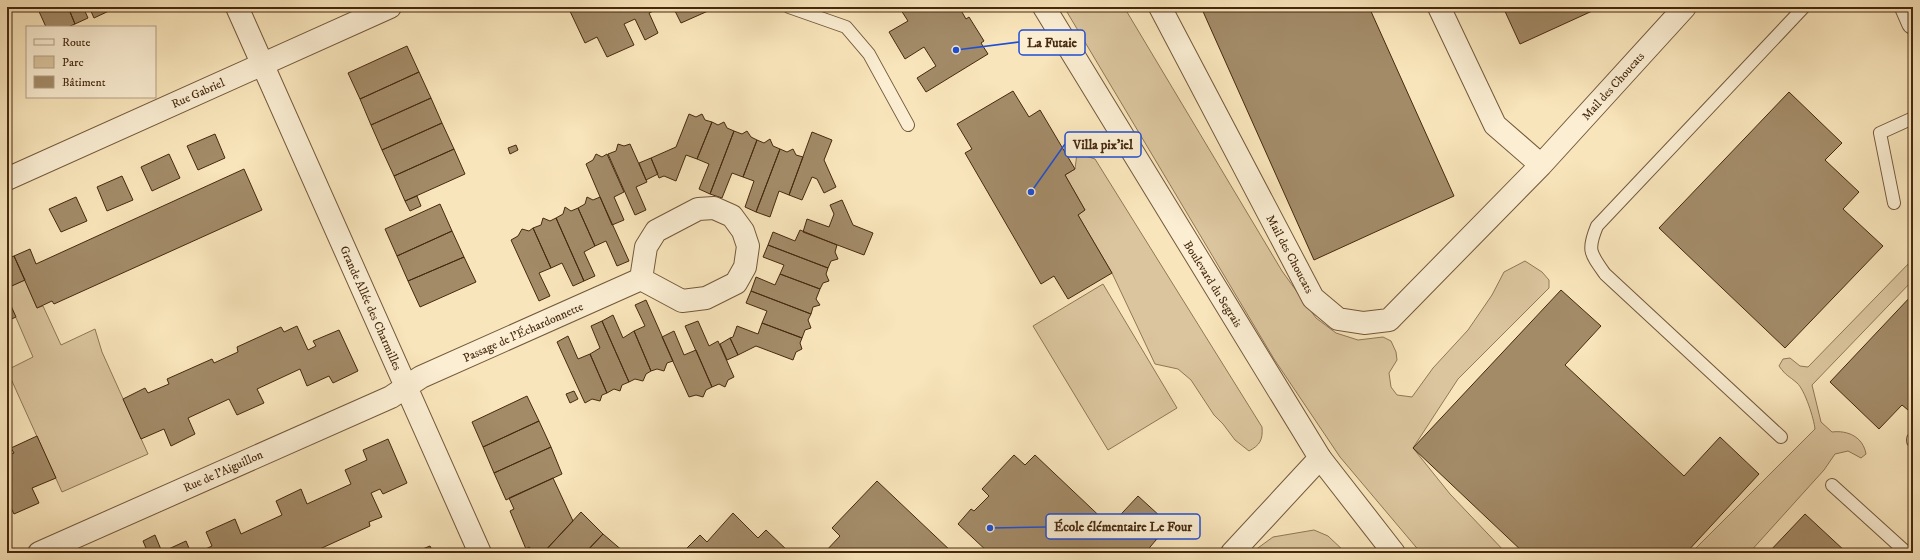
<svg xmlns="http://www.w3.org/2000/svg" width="1920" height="560" font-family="'IM FELL DW Pica',serif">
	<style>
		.green { fill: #dbc59e; stroke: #907756 }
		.building { fill: #a38b68; stroke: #46290f }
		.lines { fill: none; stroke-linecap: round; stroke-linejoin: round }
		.service-casing { stroke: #73583a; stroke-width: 14 }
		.minor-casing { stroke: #73583a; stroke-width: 24 }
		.tertiary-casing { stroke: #73583a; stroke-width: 24 }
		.service { stroke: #fbeed3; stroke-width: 12 }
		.minor { stroke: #fbeed3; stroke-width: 22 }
		.tertiary { stroke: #fbeed3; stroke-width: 22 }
		.labels { text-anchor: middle; stroke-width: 3.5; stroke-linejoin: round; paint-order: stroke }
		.street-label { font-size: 12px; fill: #46290f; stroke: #fbeed3 }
		.leader { fill: none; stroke: #1d4ed8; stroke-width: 1.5 }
		.callout-dot { fill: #1d4ed8; stroke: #fbeed3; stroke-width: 1.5 }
		.callout { fill: #fbeed3; stroke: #1d4ed8; stroke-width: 1.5 }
		.callout-label { font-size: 13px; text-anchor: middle; font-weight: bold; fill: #46290f }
	</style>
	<rect width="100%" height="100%" fill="#f9e5bb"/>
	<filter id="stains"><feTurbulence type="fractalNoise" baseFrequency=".005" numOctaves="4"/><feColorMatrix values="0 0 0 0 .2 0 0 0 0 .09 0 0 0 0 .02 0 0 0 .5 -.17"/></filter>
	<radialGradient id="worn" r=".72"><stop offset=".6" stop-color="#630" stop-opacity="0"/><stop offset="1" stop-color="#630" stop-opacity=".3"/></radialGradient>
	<path class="green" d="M1064 7H1124L1282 271 1316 318 1336 333 1358 340 1383 337 1391 341 1396 352 1397 360 1389 373 1391 387 1397 395 1412 397 1433 368 1468 330 1492 295 1504 272 1525 261 1542 272 1549 280V288L1458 379 1413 448 1450 494 1506 553H1421L1340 457 1274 359Z
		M1077 153 1095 159 1262 427C1263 440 1260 445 1249 451L1235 440 1223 424 1214 415 1191 380 1178 369 1155 364 1112 273 1078 215 1085 210 1065 175 1075 169Z
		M1913 259V280L1812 385 1821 422 1832 432C1848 430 1863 437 1866 454L1861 458 1848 451 1835 454 1824 470 1749 553H1691L1815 429C1814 419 1805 390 1797 383 1788 375 1787 377 1779 366L1783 359 1790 358 1800 366 1808 367Z
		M25 280 37 308 43 306 61 345 95 329 102 352 148 454 62 492 7 370 33 357 7 297V288Z
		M1103 284 1177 408 1108 450 1033 326Z
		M1314 530 1328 536 1346 553H1251L1273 537Z"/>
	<path class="building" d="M37 7H68L75 24 68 27H46Z
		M68 7H83L88 18 75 24Z
		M89 7H110L111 10 94 18Z
		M568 7H663L649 13 658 33 645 40 635 19 624 24 634 45 607 57 597 37 585 43Z
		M673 7H707L708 11 681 23Z
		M899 7H959L966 19 969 17 984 41 981 43 988 54 926 92 917 78 936 66 924 47 905 59 889 32 908 21Z
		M1201 7H1369L1454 196 1314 260Z
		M1503 7H1601L1520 44Z
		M407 46 419 72 360 99 348 73Z
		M419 72 431 98 371 125 360 99Z
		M1013 91 1029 117 1040 110 1075 169 1065 175 1085 210 1078 215 1112 273 1068 299 1054 276 1041 284 965 153 972 149 957 124Z
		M1789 92 1842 143 1825 160 1859 192 1843 209 1883 246 1785 348 1659 228Z
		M431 98 442 123 382 150 371 125Z
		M689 114 696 117 702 114 705 120 712 122 697 159 686 155 676 181 664 176 659 178 651 158 676 147Z
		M712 122 718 125 724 122 727 128 734 131 710 194 699 189 709 164 697 159Z
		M442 123 454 149 394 176 382 150Z
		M734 131 742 134 747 131 751 137 757 140 743 177 732 173 722 198 710 194Z
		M812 132 832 140 824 160 836 187 824 193 817 179 812 177 802 200 789 195Z
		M215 134 225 158 198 170 187 146Z
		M770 139 773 146 780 149 756 212 745 207 754 181 743 177 757 140 764 143Z
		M618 144 624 146 630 144 647 182 636 187 646 210 635 215 608 154 616 151Z
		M516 145 518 150 510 154 508 148Z
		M454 149 465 174 405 201 394 176Z
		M780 149 787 152 793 149 796 155 803 157 789 195 779 191 770 217 756 212Z
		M169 154 180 178 152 191 141 167Z
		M596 154 602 157 607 154 624 192 614 197 624 220 612 225 586 164 593 160Z
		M651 158 658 174 646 180 639 163Z
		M244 169 262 210 54 304 52 301 37 308 14 256 30 249 36 264Z
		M122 176 133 200 107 211 97 187Z
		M417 196 421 206 410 211 405 201Z
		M76 197 87 221 61 232 49 209Z
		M587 197 593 200 600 197 629 261 617 266 606 241 595 246 578 208 585 204Z
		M842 200 853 225 873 233 864 255 803 232 807 219 829 227 834 214 830 205Z
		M440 204 452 231 397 256 385 229Z
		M565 207 571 211 578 208 595 246 584 252 595 276 584 281 556 218 563 214Z
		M543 218 550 221 556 218 584 281 573 286 562 263 551 268 533 228 541 225Z
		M533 228 551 268 539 273 550 296 539 301 511 240 518 236 522 229 529 231Z
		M800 230 837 245 835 252 838 259 831 261 828 268 768 245 773 232 795 241Z
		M452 231 464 257 408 281 397 256Z
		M768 245 828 268 826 274 829 281 823 283 820 289 780 274 784 265 763 257Z
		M14 256 25 280 7 288V259Z
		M464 257 476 282 420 307 408 281Z
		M780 274 820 289 816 299 820 305 813 307 811 314 751 291 756 277 775 285Z
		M1561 290 1601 326 1565 365 1684 476 1720 437 1759 474 1686 553H1524L1413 448Z
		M751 291 811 314 808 320 811 328 805 330 802 338 762 323 767 311 746 303Z
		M1913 294V405L1908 410 1902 405 1879 429 1830 382Z
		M7 297 16 317 7 321Z
		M646 300 673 361 667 363 664 371 657 369 651 371 634 331 645 326 635 305Z
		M613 315 623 338 634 331 651 371 646 374 643 381 635 379 629 382 602 321Z
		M602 321 629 382 622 385 620 391 614 389 607 393 590 354 600 348 591 326Z
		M698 321 709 346 718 341 734 377 728 380 725 387 719 384 712 387 685 326Z
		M762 323 802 338 800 343 802 349 796 352 793 360 756 346 738 355 730 338 733 337 737 326 758 334Z
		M297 326 308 350 316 346 313 341 339 330 358 371 333 383 329 376 307 386 300 369 257 389 264 403 237 415 229 399 188 418 195 434 171 446 164 429 141 439 123 399 145 388 148 393 169 384 167 379 212 359 214 363 238 352 237 347 281 327 284 332Z
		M674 331 684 355 696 350 712 387 706 390 703 397 696 395 689 397 662 337Z
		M568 336 578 359 590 354 607 393 602 395 600 401 592 399 585 403 584 401 557 342Z
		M730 338 738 355 727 360 720 344Z
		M574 391 578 399 570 403 566 394Z
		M527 396 539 421 483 447 472 422Z
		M539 421 551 447 494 473 483 447Z
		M37 436 56 478 32 488 39 503 14 514 7 500V456L14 453 11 448Z
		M388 439 407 483 383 494 380 489 371 493 382 517 369 522 370 526 311 553H197L212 546 206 532 235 519 241 534 282 515 276 501 301 489 307 504 351 484 345 470 367 460 363 450Z
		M551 447 562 474 506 500 494 473Z
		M1014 455 1025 465 1035 455 1110 526 1138 496 1161 517 1147 531 1156 540 1145 553H989L958 524 971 509 974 511 989 496 982 489Z
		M553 478 573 521 543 553H536L529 547 526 549 510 511 514 509 509 498Z
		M877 481 953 553H824L840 536 832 528Z
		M581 512 603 534 585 553H543Z
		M733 513 758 538 766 530 790 553H686L684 551 700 535 707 542Z
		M1805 514 1846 552 1768 553Z
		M1154 524 1164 533 1156 540 1147 531Z
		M603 534 624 552 585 553Z
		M155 535 162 552 186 541 191 553H148L143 541Z
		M430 546 433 552 437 550 439 553H413Z"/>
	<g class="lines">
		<defs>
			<path id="service" d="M789 7 846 27 869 54 908 125
				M1894 203 1880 133 1913 118
				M1781 437 1605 274C1590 253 1587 250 1597 226L1804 7
				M1913 439V441
				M1832 485 1907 553"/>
			<path id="minor" d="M237 7 480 553
				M1160 7 1313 298 1338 319 1364 323 1389 320 1541 165 1685 7
				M1439 7 1495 125 1541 165
				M1906 7 1913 23
				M7 179 390 7
				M714 208 732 216 743 231 748 246 745 267 736 283 706 298 682 301 641 279 646 247 656 231 698 209Z
				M39 553 391 397 421 377 641 279
				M1232 553 1320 458"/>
			<path id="tertiary" d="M1044 7 1320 458 1394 553"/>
		</defs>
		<use href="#service" class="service-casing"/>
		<use href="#minor" class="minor-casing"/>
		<use href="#tertiary" class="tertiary-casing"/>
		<use href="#service" class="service"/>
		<use href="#minor" class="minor"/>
		<use href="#tertiary" class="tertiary"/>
	</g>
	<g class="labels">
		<g class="street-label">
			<text transform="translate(1613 86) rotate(-48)" y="4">Mail des Choucats</text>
			<text transform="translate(198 93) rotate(-24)" y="4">Rue Gabriel</text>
			<text transform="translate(1290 254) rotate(62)" y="4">Mail des Choucats</text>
			<text transform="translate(1213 284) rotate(58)" y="4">Boulevard du Segrais</text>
			<text transform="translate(371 308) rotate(66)" y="4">Grande Allée des Charmilles</text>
			<text transform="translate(523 332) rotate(-24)" y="4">Passage de l'Échardonnette</text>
			<text transform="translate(223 471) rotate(-24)" y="4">Rue de l'Aiguillon</text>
		</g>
	</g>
	<path class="leader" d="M956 50L1019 42M1031 192L1065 144M990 528L1046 527"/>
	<g class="callout-dot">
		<circle cx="956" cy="50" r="4"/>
		<circle cx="1031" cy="192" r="4"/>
		<circle cx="990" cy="528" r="4"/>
	</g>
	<g class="callout">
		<rect x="1019" y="30" width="66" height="25" rx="4"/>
		<rect x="1065" y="132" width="76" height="25" rx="4"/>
		<rect x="1046" y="514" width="154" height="25" rx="4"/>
	</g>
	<g class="callout-label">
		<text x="1052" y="47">La Futaie</text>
		<text x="1103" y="149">Villa pix'iel</text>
		<text x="1123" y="531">École élémentaire Le Four</text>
	</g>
	<rect width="1920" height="560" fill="none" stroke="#f9e5bb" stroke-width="24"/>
	<rect x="8" y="8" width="1904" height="544" fill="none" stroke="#46290f" stroke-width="2"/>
	<rect x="12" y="12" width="1896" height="536" fill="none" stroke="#46290f"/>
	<rect x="26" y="26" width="130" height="72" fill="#fbeed3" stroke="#b39f85"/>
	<rect x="34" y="39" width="20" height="6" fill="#fbeed3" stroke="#b39f85"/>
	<text x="62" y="46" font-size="12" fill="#46290f">Route</text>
	<rect x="34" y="56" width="20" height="12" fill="#dbc59e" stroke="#b39f85"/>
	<text x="62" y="66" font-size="12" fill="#46290f">Parc</text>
	<rect x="34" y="76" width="20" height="12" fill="#a38b68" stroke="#b39f85"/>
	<text x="62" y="86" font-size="12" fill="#46290f">Bâtiment</text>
	<rect width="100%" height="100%" filter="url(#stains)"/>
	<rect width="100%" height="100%" fill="url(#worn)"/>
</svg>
